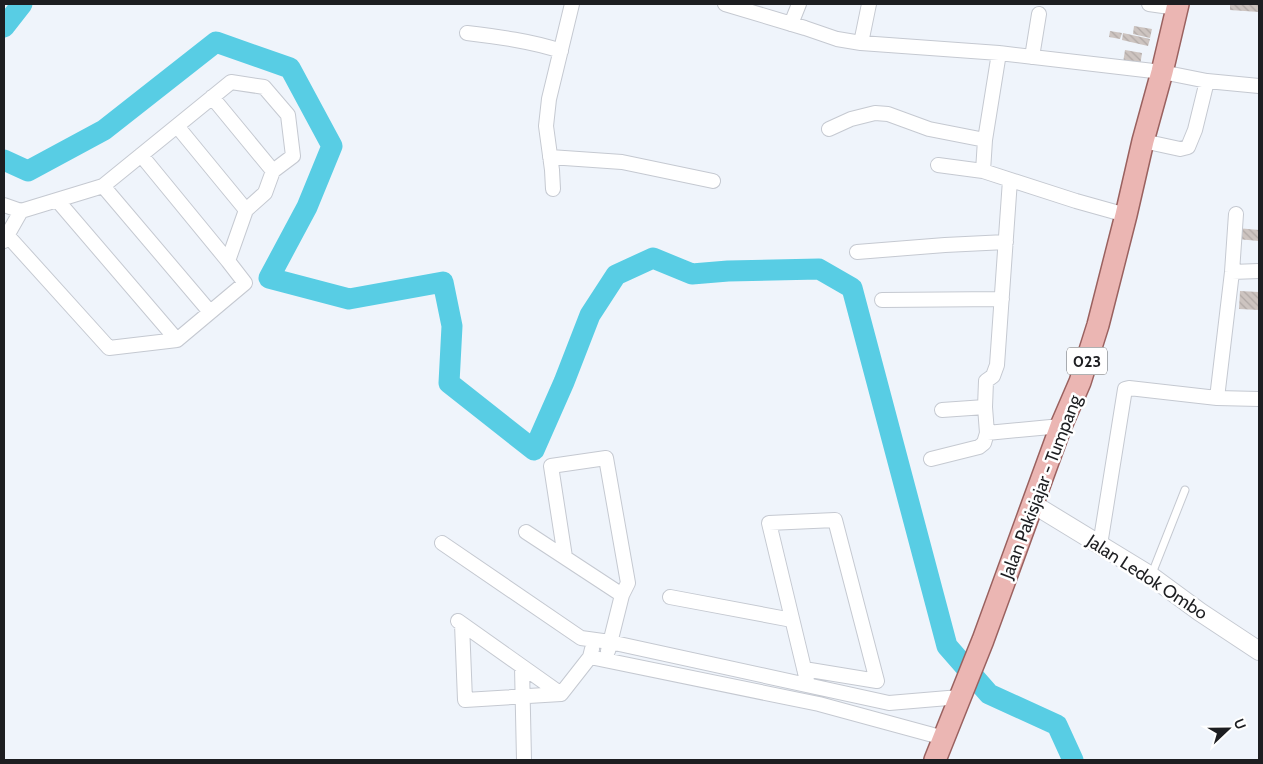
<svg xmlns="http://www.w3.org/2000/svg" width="1263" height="764" font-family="Cabin,sans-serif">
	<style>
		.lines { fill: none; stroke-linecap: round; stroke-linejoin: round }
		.river { stroke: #58cde4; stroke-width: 21 }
		.building { fill: url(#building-back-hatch) }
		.service-casing { stroke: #c5c9d1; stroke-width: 9 }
		.minor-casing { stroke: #c5c9d1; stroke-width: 16 }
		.tertiary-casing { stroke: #c5c9d1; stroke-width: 20 }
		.primary-casing { stroke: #9a615f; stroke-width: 24 }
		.service { stroke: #fff; stroke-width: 7 }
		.minor { stroke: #fff; stroke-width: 14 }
		.tertiary { stroke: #fff; stroke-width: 18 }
		.primary { stroke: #ebb6b3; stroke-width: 21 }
		.labels { text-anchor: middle; stroke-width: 5; stroke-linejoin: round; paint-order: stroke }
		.shield { fill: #fff; stroke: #616264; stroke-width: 1 }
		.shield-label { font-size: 16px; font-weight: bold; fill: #1d1e21 }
		.street-label { font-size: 18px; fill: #1d1e21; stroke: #fff }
	</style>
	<defs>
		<pattern id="building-back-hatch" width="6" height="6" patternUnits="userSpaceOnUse" patternTransform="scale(1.25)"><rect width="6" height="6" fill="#cdc4c0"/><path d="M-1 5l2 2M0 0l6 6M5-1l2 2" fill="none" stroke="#b0a8a5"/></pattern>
	</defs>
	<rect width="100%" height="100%" fill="#eff4fb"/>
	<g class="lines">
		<path class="river" d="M4 27 22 4
			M4 160 28 171 104 130 216 42 290 68 332 146 307 207 269 278 349 299 443 282 452 326 449 383 534 450 564 382 590 315 616 275 653 258 692 274 728 271 819 269 852 288 947 646 989 694 1057 725 1073 760"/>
	</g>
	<path class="building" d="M1230 4H1259V12L1230 10Z
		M1134 26 1152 29 1150 38 1133 34Z
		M1110 31 1122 33 1120 39 1109 37Z
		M1123 33 1150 39 1148 46 1122 40Z
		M1125 50 1142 53 1140 66 1123 63Z
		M1237 228 1259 230V241L1237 239Z
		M1240 291 1259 292V310L1239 309Z"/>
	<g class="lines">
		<defs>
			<path id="service" d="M1151 576 1185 490"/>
			<path id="minor" d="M725 4 805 28 837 39 861 43 999 53 1162 72 1207 81 1259 86
				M1149 4 1177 8
				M791 24 799 4
				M467 33C499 37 531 41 561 51
				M861 43 869 4
				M999 53 985 140 983 171 1076 201 1126 215
				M1032 57 1039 14
				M212 97 273 171
				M177 126 246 210
				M829 129 851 119 875 113 888 114 929 129 985 140
				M1143 141 1180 149 1188 147 1195 130 1207 81
				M141 155 228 261
				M550 157 622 162 713 181
				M938 165 983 171
				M103 186 210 312
				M553 189 552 170 546 126 549 99 572 4
				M57 200 177 340
				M4 205 21 211
				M4 241 21 211 103 186 231 82 264 87 288 115 293 156 273 171 265 193 246 210 228 261 245 283 177 340 109 348 7 235
				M857 252 945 245 1006 242
				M1232 272 1259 271
				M882 300 1002 299
				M1217 398 1232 272 1236 214
				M942 410 985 407
				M987 433 985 407 986 381 993 376 997 365 1010 180
				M931 459 979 447 984 443 987 433 1061 426
				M526 532 622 595
				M442 543 581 638 610 642 889 703 960 697
				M1100 545 1125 389 1129 388 1217 398 1259 399
				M565 557 551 466 606 458 628 583 622 595 608 651
				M670 597 792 620
				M458 621 561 694
				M462 624 465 700 561 694 590 657 592 649
				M590 657 819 704 944 738
				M522 667 524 760
				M804 669 877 681 835 520 769 523C782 577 795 631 808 685"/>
			<path id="tertiary" d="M1033 504 1151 576 1200 612 1259 651"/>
			<path id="primary" d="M935 760 983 640 1061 426 1080 382 1098 325 1126 215 1143 141 1162 72 1178 4"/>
		</defs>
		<use href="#service" class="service-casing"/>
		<use href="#minor" class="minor-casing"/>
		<use href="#tertiary" class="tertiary-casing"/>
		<use href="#primary" class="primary-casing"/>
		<use href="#service" class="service"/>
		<use href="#minor" class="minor"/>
		<use href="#tertiary" class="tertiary"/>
		<use href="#primary" class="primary"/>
	</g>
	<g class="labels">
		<rect class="shield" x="1067" y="347.5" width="40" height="27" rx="4"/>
		<g class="shield-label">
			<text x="1087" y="367">023</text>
		</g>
		<g class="street-label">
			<text transform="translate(1041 487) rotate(-69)" y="6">Jalan Pakisjajar - Tumpang</text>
			<text transform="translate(1147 577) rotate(33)" y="6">Jalan Ledok Ombo</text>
		</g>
	</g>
	<rect width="1263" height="764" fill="none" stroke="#1d1e21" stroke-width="10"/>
	<g transform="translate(1228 729) rotate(68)" stroke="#ffffff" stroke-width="4" paint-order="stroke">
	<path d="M0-4L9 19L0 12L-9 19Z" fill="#1d1e21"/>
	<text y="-8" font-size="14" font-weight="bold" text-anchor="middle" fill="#1d1e21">U</text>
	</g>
</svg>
